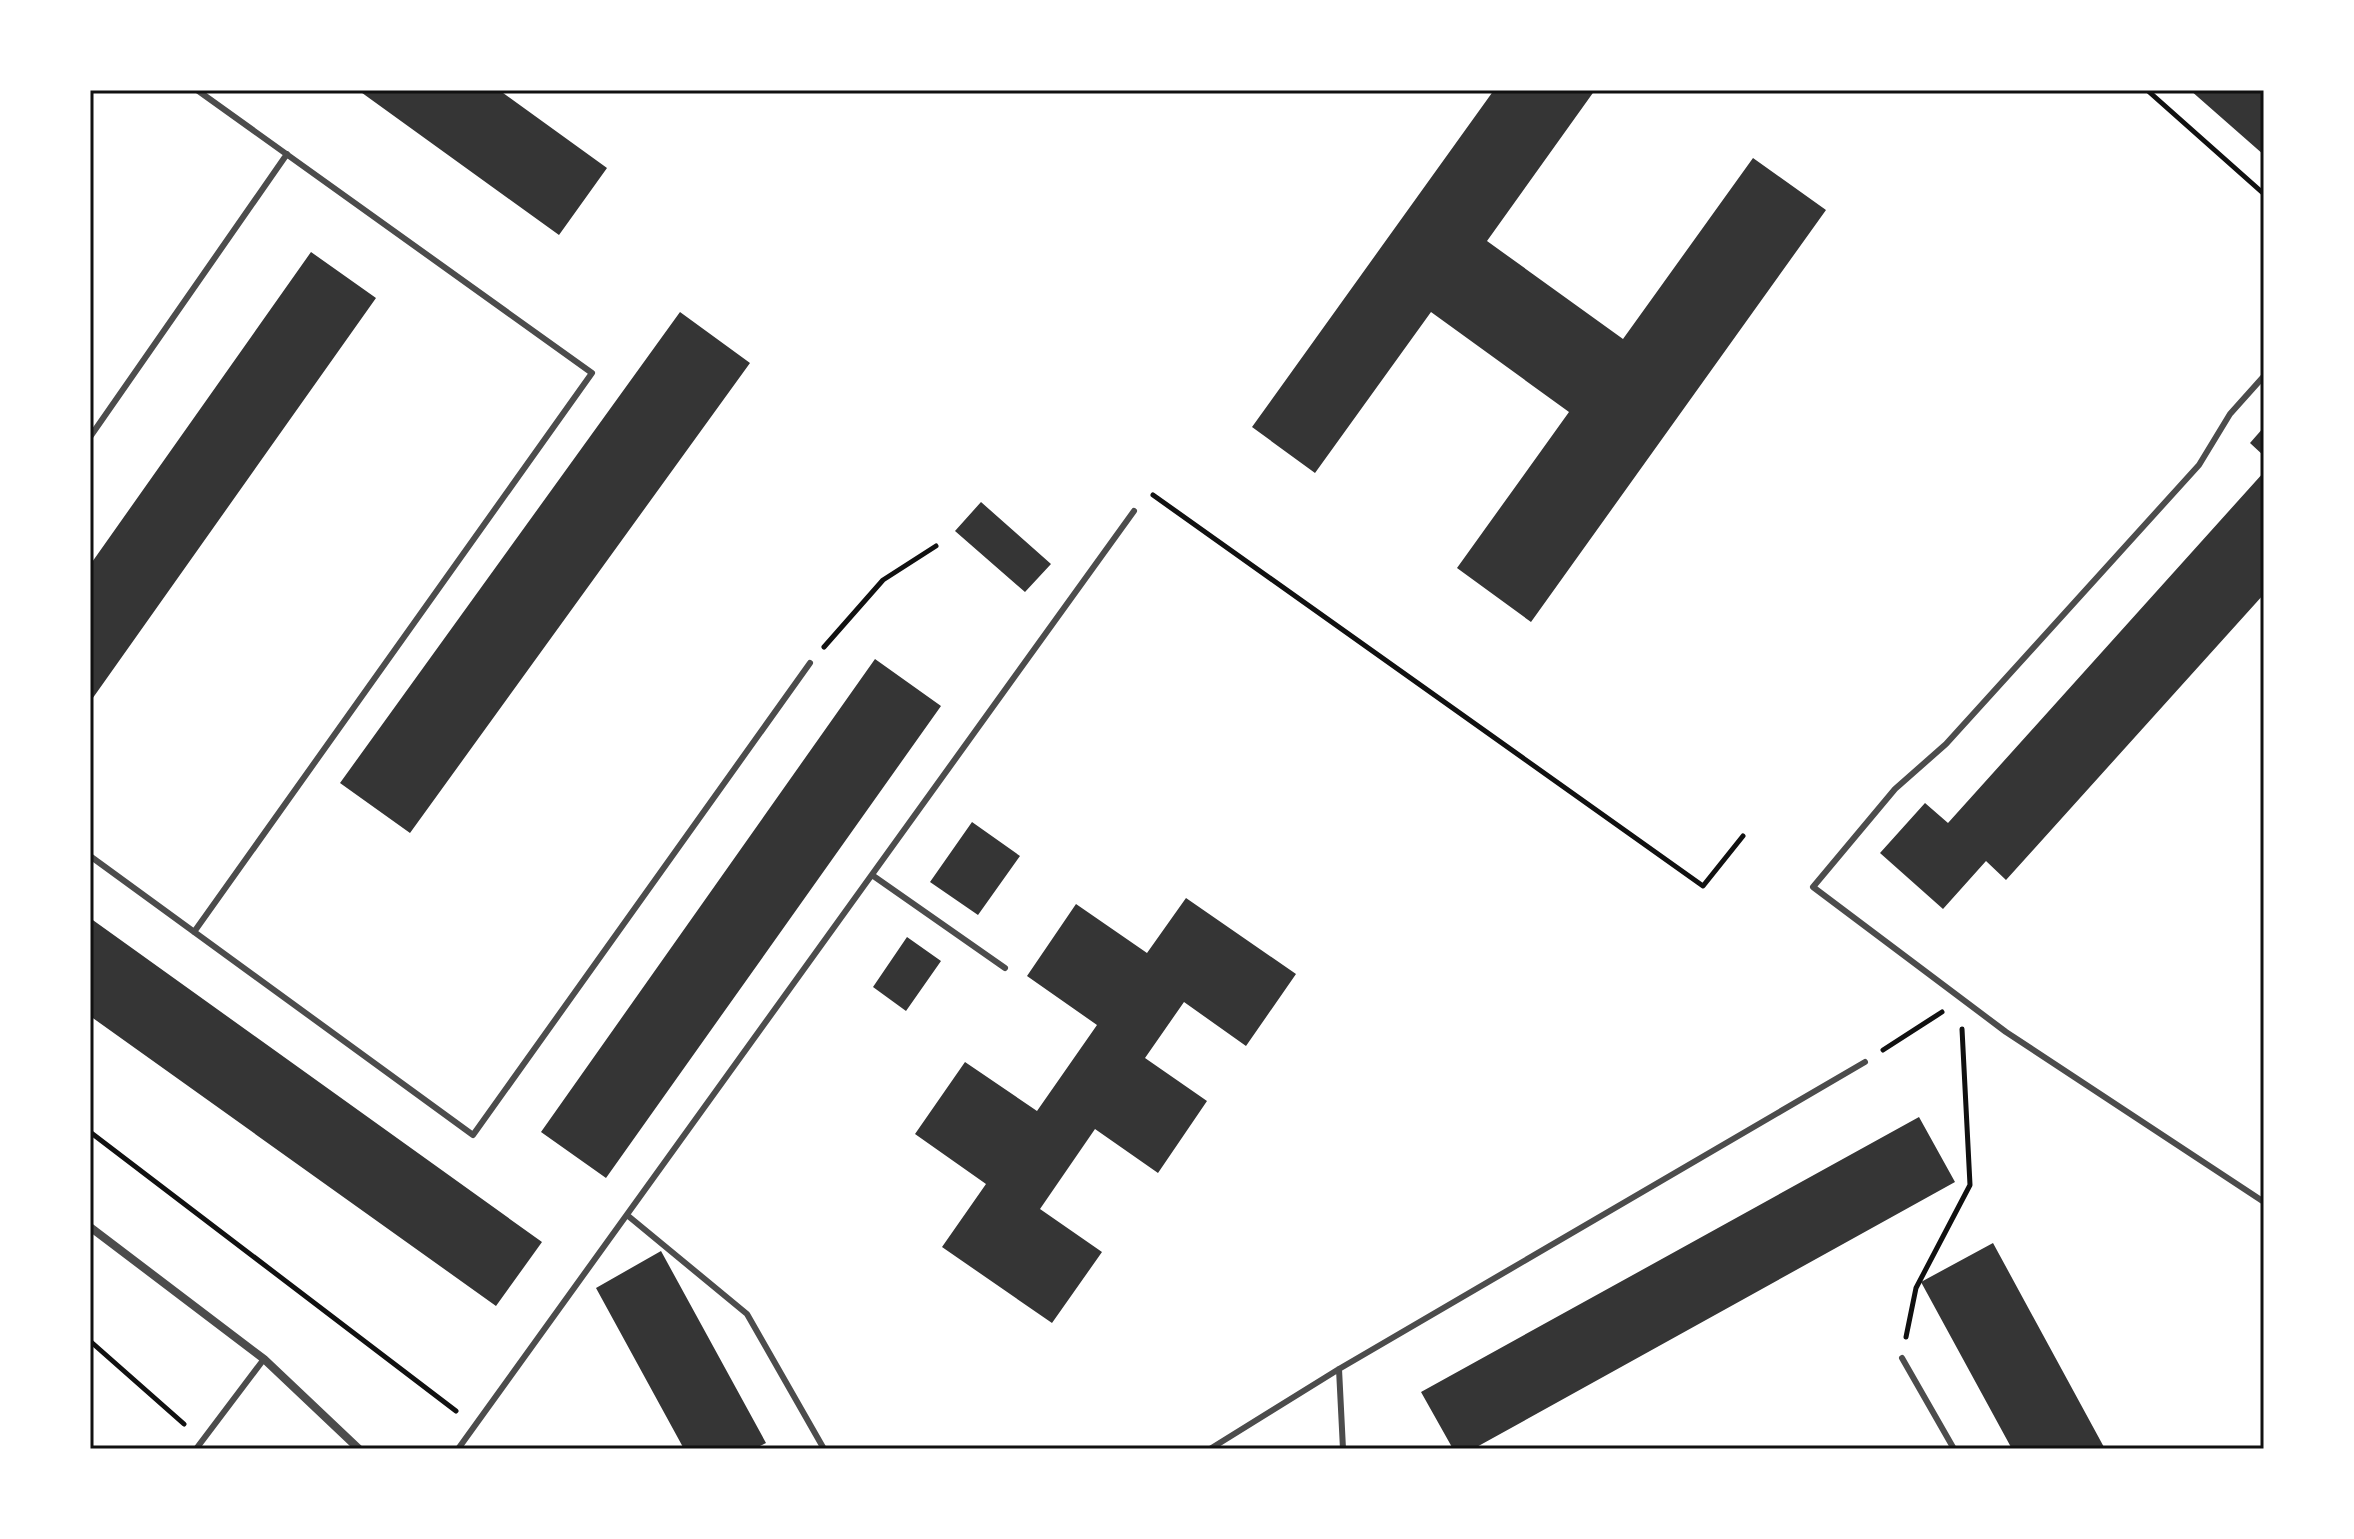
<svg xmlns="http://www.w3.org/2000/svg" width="2354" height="1539" font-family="'IBM Plex Sans',sans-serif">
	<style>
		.building { fill: #353535 }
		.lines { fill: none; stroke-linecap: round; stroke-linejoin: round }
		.path { stroke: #111; stroke-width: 5 }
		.service { stroke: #4c4c4c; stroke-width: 6 }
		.minor { stroke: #4c4c4c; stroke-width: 8 }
		.neatline { fill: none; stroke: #111; stroke-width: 3 }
	</style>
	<rect width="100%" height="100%" fill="#fff"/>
	<path class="building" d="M358 90H499L607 168 559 235Z
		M1494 90H1595L1487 241 1623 339 1753 158 1826 210 1531 622 1457 568 1569 412 1431 312 1315 473 1252 427Z
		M2190 90H2264V155Z
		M311 252 376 298 90 702V565Z
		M680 312 750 363 410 833 340 783Z
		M2264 427V456L2250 443Z
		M2264 472V594L2006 880 1986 861 1943 909 1880 853 1925 803 1948 823Z
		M981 502 1051 564 1025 592 955 531Z
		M875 659 941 706 606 1178 541 1132Z
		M972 822 1020 856 978 915 930 882Z
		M1186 898 1296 974 1246 1046 1184 1002 1145 1058 1207 1101 1158 1173 1095 1129 1040 1209 1102 1252 1052 1323 942 1247 986 1184 915 1134 965 1062 1037 1111 1097 1025 1027 976 1076 904 1147 953Z
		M90 918 542 1242 496 1306 90 1016Z
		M907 937 941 961 906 1011 873 987Z
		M1919 1117 1955 1182 1473 1449H1453L1421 1392Z
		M1993 1243 2105 1449H2012L1921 1282Z
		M661 1251 766 1443 754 1449H684L596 1288Z"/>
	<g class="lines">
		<path class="path" d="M2147 90 2264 194
			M1153 495 1703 886 1743 836
			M824 647 883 580 936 546
			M1883 1050 1942 1012
			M90 1132 456 1411
			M1906 1337 1916 1288 1970 1185 1962 1029
			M90 1341 184 1424"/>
		<path class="service" d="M2264 376 2230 414 2199 465 1946 744 1895 789 1813 887 2006 1032 2264 1202
			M90 437 287 154
			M90 856 473 1135 810 663
			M872 875 1005 968
			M194 932 592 373 197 90
			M627 1215 747 1314 824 1449
			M1902 1358 1954 1449
			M1339 1369 1343 1449
			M196 1449 264 1359
			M458 1449 1134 511
			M1210 1449 1339 1369 1865 1062"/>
		<path class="minor" d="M90 1227 264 1359 359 1449"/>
	</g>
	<rect width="2354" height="1539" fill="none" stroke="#ffffff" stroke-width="184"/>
	<rect x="92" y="92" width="2170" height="1355" class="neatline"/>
</svg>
